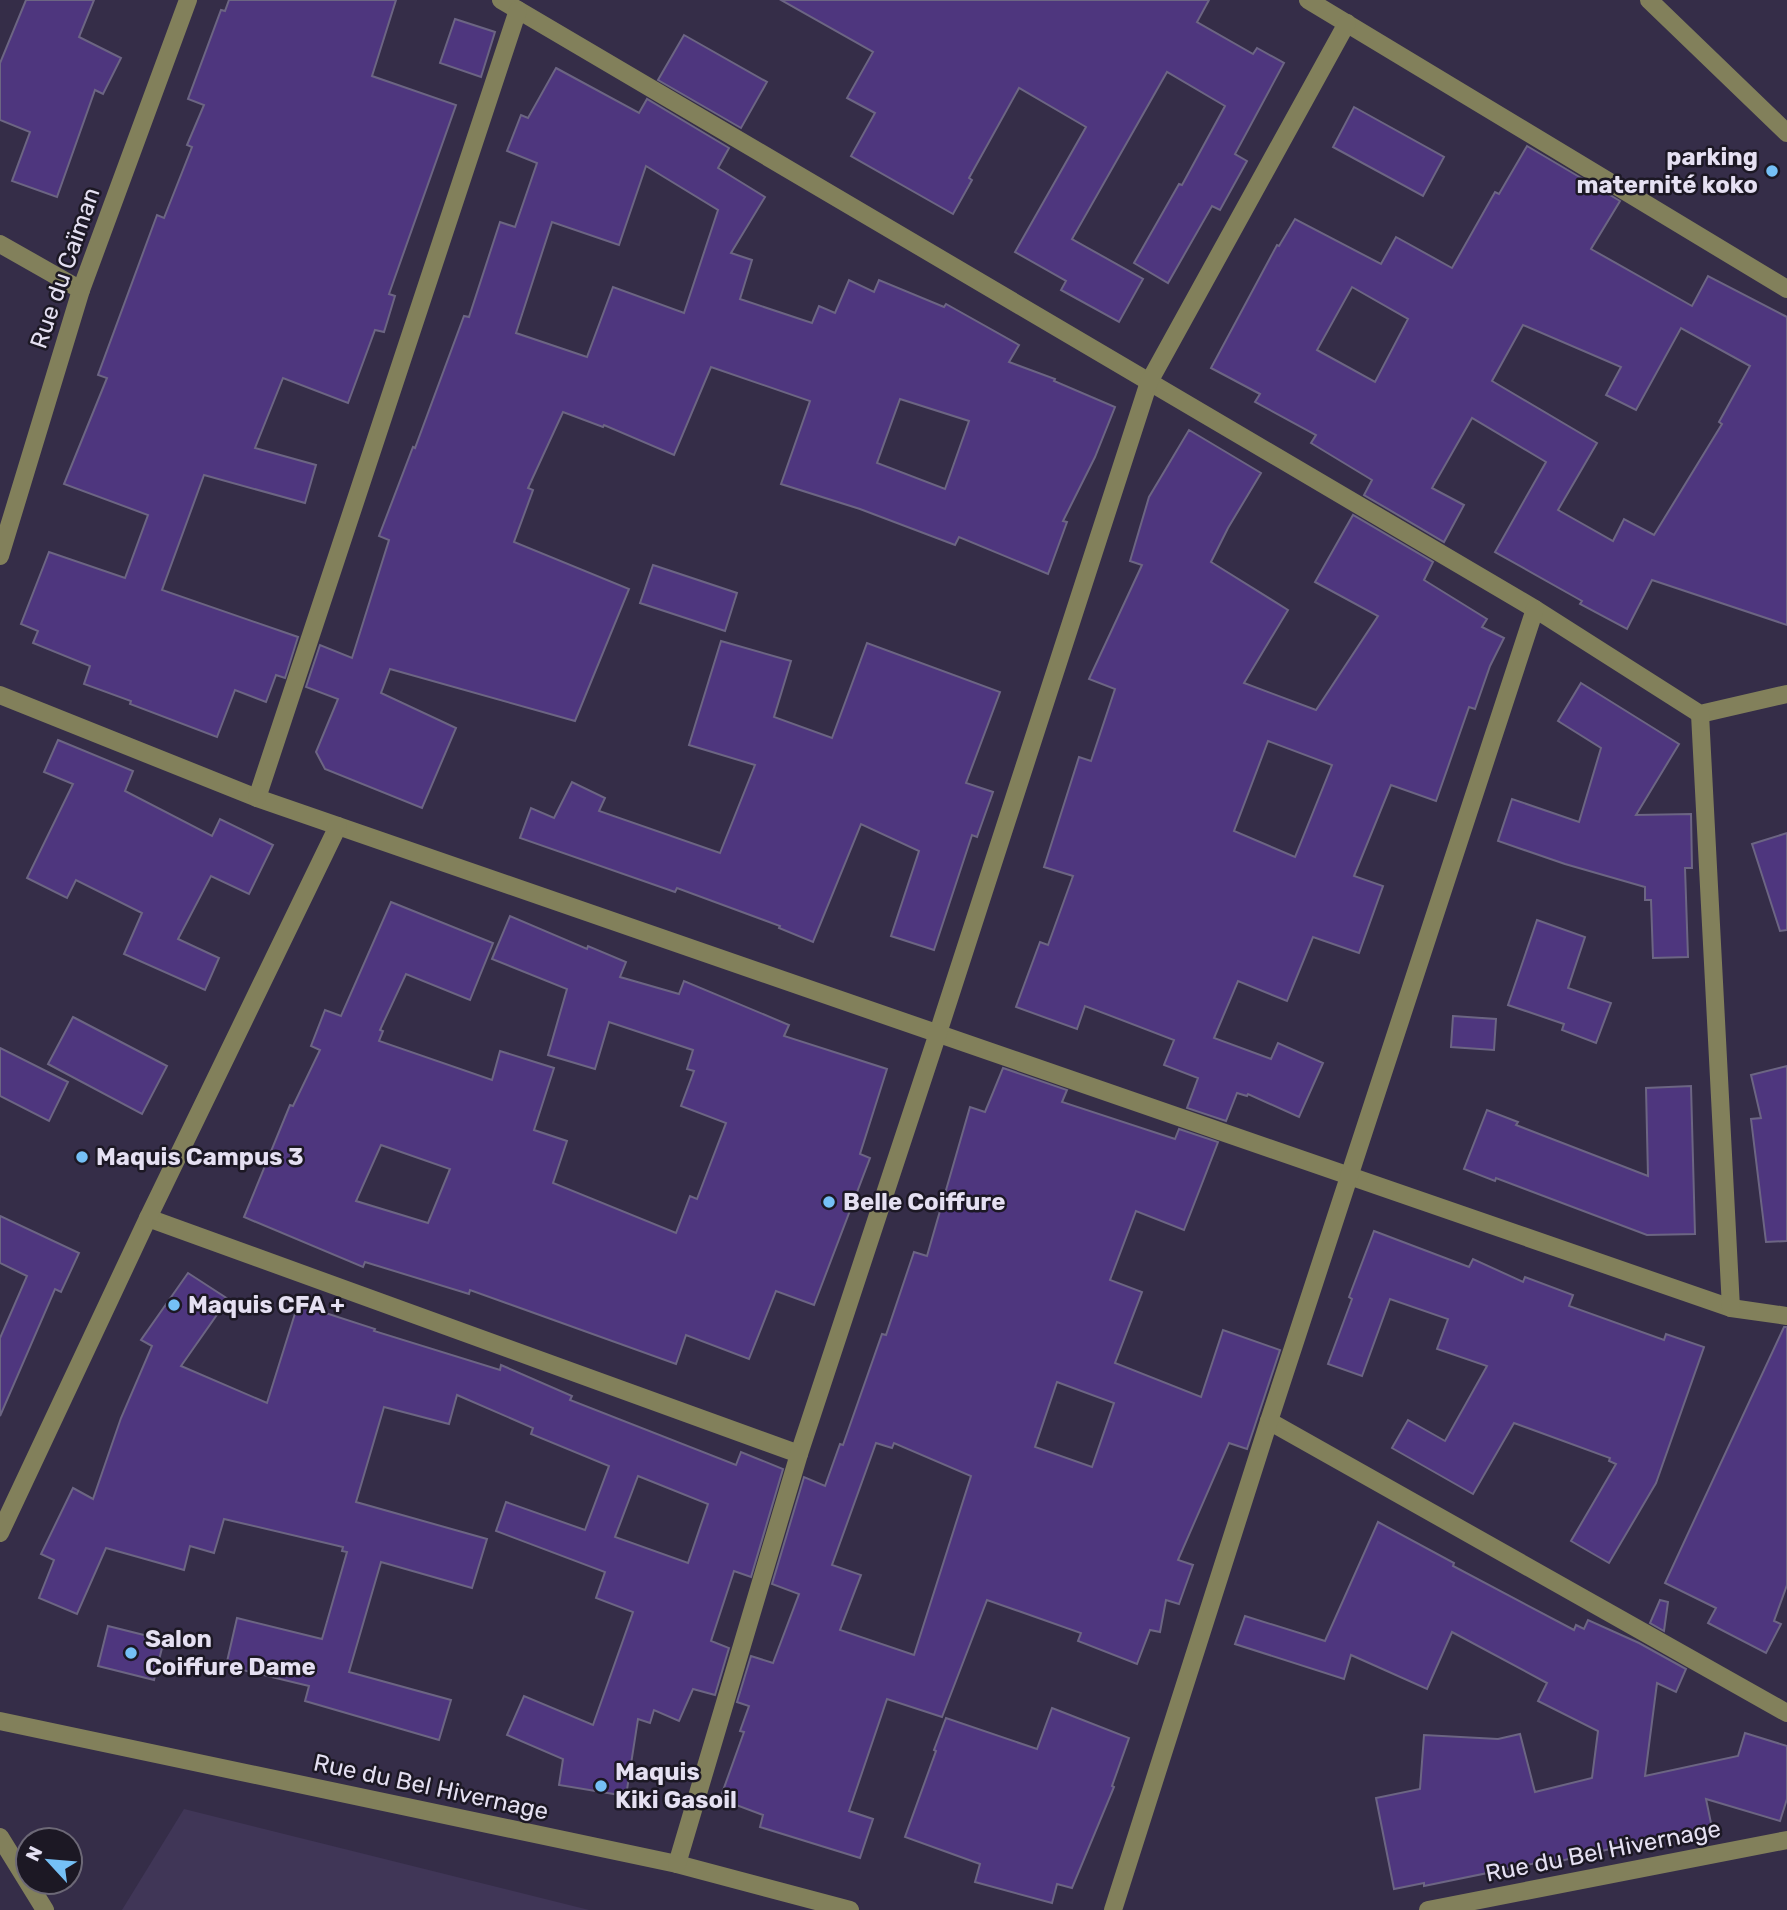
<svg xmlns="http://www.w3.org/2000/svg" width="1787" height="1910" font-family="Rubik,sans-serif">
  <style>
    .built { fill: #403657 }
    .building { fill: #4e367e; stroke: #6c6583; stroke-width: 2; fill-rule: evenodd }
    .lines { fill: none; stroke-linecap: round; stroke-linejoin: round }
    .minor { stroke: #82805b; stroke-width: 18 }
    .poi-dot { fill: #75c0f6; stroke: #1c1824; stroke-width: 2.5 }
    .labels { text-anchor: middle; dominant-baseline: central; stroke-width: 5; stroke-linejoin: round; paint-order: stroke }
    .poi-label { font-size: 24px; font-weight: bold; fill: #e5e0f2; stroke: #1c1824; text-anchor: start }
    .street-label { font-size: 24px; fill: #e5e0f2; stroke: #1c1824 }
  </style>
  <rect width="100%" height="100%" fill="#352d48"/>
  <!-- built -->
  <path class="built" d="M184,1809L589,1910H122Z"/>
  <!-- building -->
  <g class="building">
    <path d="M26,0H94L79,37L121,58L103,94L95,90L57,197L12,181L30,132L0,120V63Z"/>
    <path d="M229,0H396L372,76L456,105L389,294L395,296L384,332L375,330L348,403L283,378L255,448L316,465L305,503L204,475L162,590L298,637L285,678L276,675L266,702L235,690L217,737L130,704L131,701L84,684L90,666L33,643L38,631L21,624L49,552L125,578L148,515L64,484L107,378L98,375L157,215L164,218L192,147L187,145L204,105L188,99L221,10L225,11Z"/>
    <path d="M781,0H1209L1197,22L1253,54L1257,48L1284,63L1235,154L1247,161L1220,210L1212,206L1168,283L1134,263L1179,184L1182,185L1225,106L1167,72L1072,239L1143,279L1119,322L1061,290L1066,281L1015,252L1086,127L1019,88L969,178L972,180L953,214L851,156L875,113L847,98L873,52Z"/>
    <path d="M455,19L495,32L481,77L440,63Z"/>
    <path d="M684,35L767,82L741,128L658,80Z"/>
    <path d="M556,68L639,113L647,99L729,148L718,168L765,197L731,253L752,260L740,299L812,323L819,306L835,313L849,280L874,292L879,280L944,307L946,304L1019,345L1009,362L1055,379L1054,381L1115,407L1095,457L1063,521L1067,522L1048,574L959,537L955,545L860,509L781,484L810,401L711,367L674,455L604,425L603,427L563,412L528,488L533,490L514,542L629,589L575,721L390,669L381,693L456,728L422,808L325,769L316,752L338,699L306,687L320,645L352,658L389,540L379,536L413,447L415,448L464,316L469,317L500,222L515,227L537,163L507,151L521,115L528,118ZM646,166L718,210L684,313L613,287L587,357L516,333L552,222L619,245ZM900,399L969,421L945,489L877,463Z"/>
    <path d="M1354,107L1444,157L1423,196L1333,147Z"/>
    <path d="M1527,146L1620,201L1591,249L1692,306L1708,276L1787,317V625L1652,580L1627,629L1580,604L1582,601L1495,552L1546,462L1472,418L1432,488L1464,505L1444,542L1364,495L1372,480L1311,443L1316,435L1255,402L1260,394L1211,368L1277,245L1279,246L1295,219L1381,264L1396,237L1452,268L1495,192L1499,194ZM1352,287L1408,319L1375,382L1317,350ZM1523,325L1621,367L1606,395L1636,410L1681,328L1750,366L1719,422L1722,424L1654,535L1624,519L1613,541L1558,510L1597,443L1492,381Z"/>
    <path d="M1189,430L1261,473L1228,528L1211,562L1288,610L1244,683L1316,710L1378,616L1315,582L1353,515L1433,562L1424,580L1487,619L1482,627L1504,638L1490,666L1475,709L1469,707L1436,801L1391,785L1354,876L1383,886L1359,953L1313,937L1287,1001L1238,981L1214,1038L1271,1059L1278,1043L1323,1063L1299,1117L1248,1094L1247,1096L1237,1093L1226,1121L1187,1108L1198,1078L1164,1065L1174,1040L1085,1006L1077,1029L1016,1007L1040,942L1048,945L1073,876L1044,867L1079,757L1091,761L1115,689L1089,679L1142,565L1130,561L1149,497ZM1268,741L1332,765L1295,857L1234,831Z"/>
    <path d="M653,565L737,593L725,631L640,603Z"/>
    <path d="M721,641L791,661L774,717L832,738L867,643L1000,692L966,783L993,792L977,837L972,835L934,950L891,936L919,851L861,824L813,942L779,928L780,926L677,888L675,892L520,838L531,808L554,818L572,782L605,798L599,811L720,853L755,765L689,745Z"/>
    <path d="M1581,683L1679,744L1636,815L1691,814L1692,868H1685L1688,957L1653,958L1651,900H1645V887L1565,864L1498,841L1512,799L1579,822L1601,748L1558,721Z"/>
    <path d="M58,740L133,771L125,791L212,836L220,819L273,845L249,894L211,876L178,939L219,958L205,990L124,954L142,913L76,880L67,898L27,878L73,784L44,772Z"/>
    <path d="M1787,833V930L1780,931L1752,844Z"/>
    <path d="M391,902L493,943L470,1000L406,974L380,1030L383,1031L379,1041L492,1080L500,1051L554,1068L534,1130L567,1141L553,1183L676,1233L690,1196L697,1199L726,1123L681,1106L694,1071L687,1069L693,1050L609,1022L595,1069L548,1055L567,989L492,959L510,916L587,949L588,946L626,962L620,977L679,994L684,981L789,1025L784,1036L887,1069L860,1154L870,1158L814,1305L776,1291L749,1359L686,1335L676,1364L470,1290L469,1294L365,1262L363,1267L244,1217L290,1105L293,1106L320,1050L311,1046L325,1010L341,1016ZM381,1145L450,1169L428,1223L356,1201Z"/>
    <path d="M1537,920L1585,937L1568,988L1611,1003L1596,1043L1562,1030L1564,1024L1508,1005Z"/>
    <path d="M1453,1016L1496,1019L1494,1050L1451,1047Z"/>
    <path d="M73,1017L167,1066L142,1114L48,1064Z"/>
    <path d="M0,1048L68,1082L49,1121L0,1096Z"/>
    <path d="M1787,1066V1241L1766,1242L1751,1119L1761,1118L1751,1075Z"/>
    <path d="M1003,1068L1067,1090L1062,1102L1175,1139L1179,1129L1218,1142L1184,1230L1136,1211L1110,1280L1142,1292L1115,1363L1201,1397L1223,1330L1280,1350L1247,1449L1229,1443L1178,1560L1193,1565L1179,1604L1166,1600L1160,1632L1150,1630L1137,1664L1078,1641L1081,1633L987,1600L942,1717L887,1699L849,1811L873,1819L860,1858L760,1827L763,1815L720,1799L744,1732L740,1731L749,1706L737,1702L751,1656L773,1663L799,1594L772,1584L804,1477L825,1486L840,1444L843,1445L882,1334L886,1335L914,1252L927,1256L970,1107L985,1112ZM1057,1382L1114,1403L1092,1467L1035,1447ZM876,1443L892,1448L894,1443L971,1476L914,1655L840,1630L861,1575L832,1565Z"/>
    <path d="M1691,1086L1695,1234L1647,1235L1496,1178L1495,1181L1464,1169L1487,1110L1518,1122L1516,1125L1648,1176L1646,1088Z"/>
    <path d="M0,1216L79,1253L61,1292L55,1289L0,1416V1338L27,1276L0,1263Z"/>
    <path d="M1374,1231L1469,1267L1473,1259L1523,1282L1525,1277L1573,1295L1569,1306L1664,1340L1666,1334L1704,1347L1656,1483L1609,1563L1571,1541L1616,1464L1609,1461L1610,1458L1514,1423L1473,1494L1392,1448L1408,1420L1445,1441L1487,1366L1437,1349L1448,1319L1390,1299L1362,1376L1328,1364L1352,1299L1349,1297Z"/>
    <path d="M188,1273L228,1299L181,1366L267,1403L298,1304L375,1329L374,1331L500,1370L501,1365L572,1396L570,1400L736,1465L741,1452L783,1469L751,1577L734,1571L711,1641L729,1648L715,1695L693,1689L679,1721L654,1710L650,1723L638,1719L626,1796L559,1785L563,1759L507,1735L524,1696L593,1725L633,1612L596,1598L605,1572L496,1531L506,1502L585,1530L609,1466L531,1434L533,1428L457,1395L449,1424L384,1407L356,1502L487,1539L472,1588L381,1562L349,1672L451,1700L439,1740L305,1701L309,1686L226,1666L237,1618L322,1639L347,1552L342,1551L343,1547L224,1519L214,1553L190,1546L184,1570L106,1548L77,1614L39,1598L54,1560L41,1554L73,1488L93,1499L121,1418L152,1346L141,1340ZM638,1476L708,1504L688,1563L615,1537Z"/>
    <path d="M1784,1327H1787V1585L1774,1621L1781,1624L1766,1653L1708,1623L1716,1608L1665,1583Z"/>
    <path d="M1378,1522L1454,1563L1453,1566L1574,1630L1576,1625L1584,1629L1588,1620L1639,1643L1686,1669L1676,1692L1657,1683L1645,1776L1738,1756L1745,1733L1787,1746V1799L1780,1821L1706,1799L1712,1828L1643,1841L1552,1863L1551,1860L1424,1886V1883L1394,1889L1376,1798L1420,1789L1424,1735L1498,1739L1520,1734L1535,1792L1592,1778L1598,1731L1538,1701L1547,1683L1452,1632L1427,1689L1351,1655L1344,1679L1235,1644L1245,1616L1325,1641Z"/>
    <path d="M1660,1600L1668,1602L1664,1631L1650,1623Z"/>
    <path d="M108,1626L164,1640L154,1680L98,1666Z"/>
    <path d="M1052,1708L1129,1738L1112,1786L1114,1787L1072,1888L1057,1884L1052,1903L975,1882L980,1864L905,1837L936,1751L934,1750L946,1718L1037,1749Z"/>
  </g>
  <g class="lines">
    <!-- minor -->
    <g class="minor">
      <path d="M501,0L1535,609L1700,714L1787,694"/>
      <path d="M1308,0L1787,289"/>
      <path d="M1649,0L1787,133"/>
      <path d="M0,244L81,290"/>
      <path d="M0,556L81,290L188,0"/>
      <path d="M0,695L257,798L1731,1308L1787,1316"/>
      <path d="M1700,714L1731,1308"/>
      <path d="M257,798L518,10"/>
      <path d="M148,1218L799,1454"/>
      <path d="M1269,1421L1787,1713"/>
      <path d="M0,1533L148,1218L338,826"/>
      <path d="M0,1721L677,1864L850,1910"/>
      <path d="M0,1837L45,1910"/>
      <path d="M677,1864L799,1454L938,1033L1149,382L1347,23"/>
      <path d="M1113,1910L1269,1421L1535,609"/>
      <path d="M1428,1910L1787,1840"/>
    </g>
  </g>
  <!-- markers -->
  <g class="poi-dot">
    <circle cx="1772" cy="171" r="7"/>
    <circle cx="82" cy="1157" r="7"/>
    <circle cx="829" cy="1202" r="7"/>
    <circle cx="174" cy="1305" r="7"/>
    <circle cx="131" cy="1653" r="7"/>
    <circle cx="601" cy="1786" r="7"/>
  </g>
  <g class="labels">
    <!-- poi labels -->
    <g class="poi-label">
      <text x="1758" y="157" text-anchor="end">parking<tspan x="1758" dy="28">maternité koko</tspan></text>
      <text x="96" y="1157">Maquis Campus 3</text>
      <text x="843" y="1202">Belle Coiffure</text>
      <text x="188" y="1305">Maquis CFA +</text>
      <text x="145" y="1639">Salon<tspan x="145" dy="28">Coiffure Dame</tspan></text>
      <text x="615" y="1772">Maquis<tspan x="615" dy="28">Kiki Gasoil</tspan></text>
    </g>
    <!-- street labels -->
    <g class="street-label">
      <text transform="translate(65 268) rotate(-71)">Rue du Caïman</text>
      <text transform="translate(431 1787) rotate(12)">Rue du Bel Hivernage</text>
      <text transform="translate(1603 1851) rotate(-11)">Rue du Bel Hivernage</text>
    </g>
  </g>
  <!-- north arrow -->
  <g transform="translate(49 1861) rotate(296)"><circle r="33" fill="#1c1824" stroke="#6c6876" stroke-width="2"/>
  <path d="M0-5L12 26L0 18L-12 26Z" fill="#75c0f6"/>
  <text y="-10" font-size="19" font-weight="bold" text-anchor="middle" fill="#e5e0f2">N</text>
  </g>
</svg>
